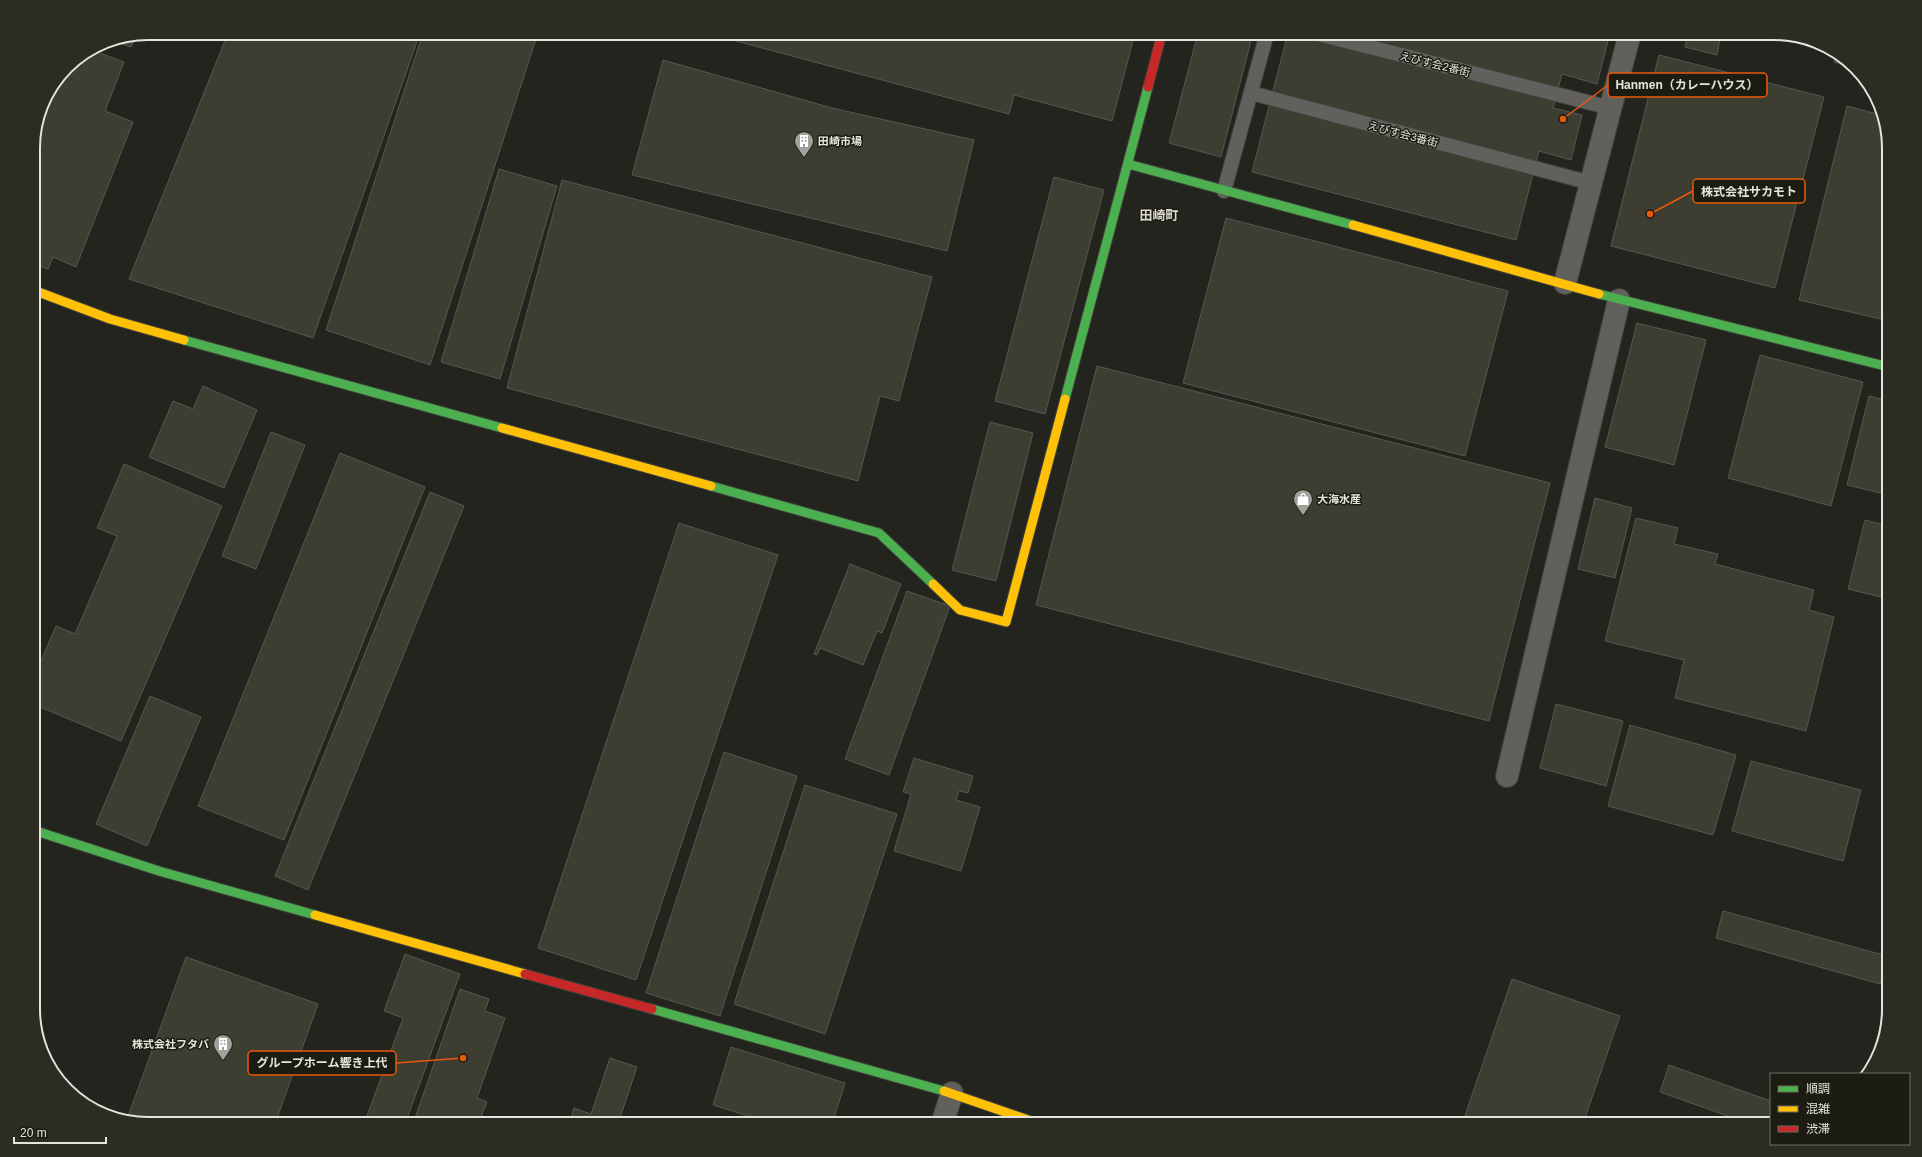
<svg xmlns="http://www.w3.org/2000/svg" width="1922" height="1157" font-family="Arial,'Noto Sans JP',sans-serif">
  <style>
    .building { fill: #3e3d31; stroke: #575752 }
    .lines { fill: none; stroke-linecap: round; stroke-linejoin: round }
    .lane-casing { stroke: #40403b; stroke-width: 16 }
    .street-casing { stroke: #40403b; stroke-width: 24 }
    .fast-casing { stroke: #40403b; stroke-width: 11 }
    .slow-casing { stroke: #40403b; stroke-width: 11 }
    .jam-casing { stroke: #40403b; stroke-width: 11 }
    .lane { stroke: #61605c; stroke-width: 14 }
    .street { stroke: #61605c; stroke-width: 22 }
    .fast { stroke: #4caf50; stroke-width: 9 }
    .slow { stroke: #ffc107; stroke-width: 9 }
    .jam { stroke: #c62828; stroke-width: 9 }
    .labels { text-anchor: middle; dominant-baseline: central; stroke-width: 3; stroke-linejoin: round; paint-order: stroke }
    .street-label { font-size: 11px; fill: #e4e3dd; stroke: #1d1c12 }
    .poi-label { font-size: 11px; font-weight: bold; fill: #e4e3dd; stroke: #1d1c12; text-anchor: start }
    .quarter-label { font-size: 13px; font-weight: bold; fill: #dbd9cd; stroke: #1d1c12 }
    .rim { fill: none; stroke: #e4e3dd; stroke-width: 2 }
    .leader { fill: none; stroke: #e8590c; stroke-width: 1.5 }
    .callout-dot { fill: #e8590c; stroke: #1d1c12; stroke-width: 1.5 }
    .callout { fill: #1d1c12; stroke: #e8590c; stroke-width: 1.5 }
    .callout-label { font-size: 12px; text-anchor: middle; font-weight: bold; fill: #e4e3dd }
  </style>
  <rect width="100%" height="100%" fill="#24241f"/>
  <!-- building -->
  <g class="building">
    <path d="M228,33H420L313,338L129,279Z"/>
    <path d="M423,33H538L430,365L326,330Z"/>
    <path d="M706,33H1135L1112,121L1014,95L1009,114Z"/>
    <path d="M1198,33H1253L1221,157L1169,143Z"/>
    <path d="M1288,33H1595L1609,37L1597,84L1562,74L1553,108L1582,115L1571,160L1539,151L1516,240L1252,172Z"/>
    <path d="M1688,33H1721L1717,55L1685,47Z"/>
    <path d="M1761,33H1774L1810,43L1809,46Z"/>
    <path d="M136,35L131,47L112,40Z"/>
    <path d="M92,50L124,62L105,111L133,122L76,267L53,257L48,269L33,264V140L42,104L67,66Z"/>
    <path d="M1836,53L1851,67L1834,62Z"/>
    <path d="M1659,55L1824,97L1775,288L1611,246Z"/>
    <path d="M663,60L832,108L974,140L947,251L632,175Z"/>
    <path d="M1847,106L1881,115L1889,140V321L1799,300Z"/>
    <path d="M499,169L557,186L500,379L441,362Z"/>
    <path d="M1054,177L1104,190L1045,414L995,401Z"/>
    <path d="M562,180L932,277L899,401L880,396L858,481L507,388Z"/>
    <path d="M1226,218L1508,291L1465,456L1183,383Z"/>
    <path d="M1637,323L1706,340L1674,465L1605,447Z"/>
    <path d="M1760,355L1863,382L1831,506L1728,478Z"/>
    <path d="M1097,366L1550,483L1489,721L1036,605Z"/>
    <path d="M203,386L257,410L224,488L149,457L173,401L193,409Z"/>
    <path d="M1869,396L1889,401V495L1847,485Z"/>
    <path d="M990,422L1033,433L996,581L952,570Z"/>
    <path d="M271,432L305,445L256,569L222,556Z"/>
    <path d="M340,453L425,487L284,840L198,806Z"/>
    <path d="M124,464L222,506L121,741L33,704V679L56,626L75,634L117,536L97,528Z"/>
    <path d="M430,492L464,506L308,890L275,876Z"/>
    <path d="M1595,498L1632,508L1615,578L1578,569Z"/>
    <path d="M1636,518L1678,528L1674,544L1718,554L1715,564L1814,590L1809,610L1834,617L1806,731L1675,698L1684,660L1605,641Z"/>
    <path d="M1865,520L1889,526V599L1848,589Z"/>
    <path d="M679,523L778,555L636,980L538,948Z"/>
    <path d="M850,564L901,584L882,633L877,631L863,665L820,648L817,655L814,654Z"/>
    <path d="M907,591L950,606L889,775L845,759Z"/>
    <path d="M150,696L201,717L147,846L96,824Z"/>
    <path d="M1556,704L1623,721L1606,786L1540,768Z"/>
    <path d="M1630,725L1736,755L1713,835L1608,806Z"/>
    <path d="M724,752L797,776L720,1016L646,993Z"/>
    <path d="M914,758L973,776L968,793L959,791L956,800L980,807L961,871L894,851L911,794L903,792Z"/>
    <path d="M1751,761L1861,790L1843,861L1732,831Z"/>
    <path d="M805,785L897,814L825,1034L734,1004Z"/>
    <path d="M1889,854V876L1884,875Z"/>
    <path d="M1723,911L1887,956L1880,984L1716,938Z"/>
    <path d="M405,954L460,974L405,1124H364L403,1018L384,1011Z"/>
    <path d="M186,957L318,1004L275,1124H148L127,1119Z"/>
    <path d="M1512,979L1620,1016L1583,1124H1462Z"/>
    <path d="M460,989L489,999L485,1011L505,1018L477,1098L487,1102L478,1124H413Z"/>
    <path d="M731,1047L845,1083L832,1124H774L713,1105Z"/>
    <path d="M610,1058L637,1067L618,1124H569L574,1108L591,1114Z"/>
    <path d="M1669,1065L1771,1101V1124H1750L1660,1092Z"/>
    <path d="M701,1119L718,1124H699Z"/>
  </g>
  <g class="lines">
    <defs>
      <g id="lane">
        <path d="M1314,33L1611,108"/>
        <path d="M1251,93L1591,183"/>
        <path d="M1224,191L1267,33"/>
      </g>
      <g id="street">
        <path d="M1565,283L1630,33"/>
        <path d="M1507,776L1619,300"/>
        <path d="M942,1124L952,1093"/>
      </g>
      <g id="fast">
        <path d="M1128,164L1353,225"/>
        <path d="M1599,294L1889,367"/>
        <path d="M184,340L502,428"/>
        <path d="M1065,399L1148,87"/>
        <path d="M711,486L879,533L933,584"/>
        <path d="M33,830L159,871L315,915"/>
        <path d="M652,1009L944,1091"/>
      </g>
      <g id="slow">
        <path d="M1353,225L1599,294"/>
        <path d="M33,290L110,319L184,340"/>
        <path d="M502,428L711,486"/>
        <path d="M933,584L960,610L1006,622L1065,399"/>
        <path d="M315,915L525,974"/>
        <path d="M944,1091L1040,1124"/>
      </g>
      <g id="jam">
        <path d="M1148,87L1162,33"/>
        <path d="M525,974L652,1009"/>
      </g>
    </defs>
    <!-- lane casing -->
    <use href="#lane" class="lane-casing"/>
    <!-- street casing -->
    <use href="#street" class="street-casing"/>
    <!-- fast casing -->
    <use href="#fast" class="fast-casing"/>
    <!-- slow casing -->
    <use href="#slow" class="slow-casing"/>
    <!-- jam casing -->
    <use href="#jam" class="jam-casing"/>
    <!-- lane -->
    <use href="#lane" class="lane"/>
    <!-- street -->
    <use href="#street" class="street"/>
    <!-- fast -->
    <use href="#fast" class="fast"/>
    <!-- slow -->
    <use href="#slow" class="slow"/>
    <!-- jam -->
    <use href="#jam" class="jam"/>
  </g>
  <!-- icons -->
  <defs>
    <symbol id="building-pin" viewBox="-11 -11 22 30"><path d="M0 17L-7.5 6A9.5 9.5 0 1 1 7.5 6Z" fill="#a1a09a" stroke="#1d1c12"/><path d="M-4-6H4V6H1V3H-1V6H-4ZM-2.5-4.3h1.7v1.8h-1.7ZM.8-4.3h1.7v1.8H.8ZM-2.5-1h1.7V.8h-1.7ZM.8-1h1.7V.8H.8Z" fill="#fff"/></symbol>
    <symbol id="shop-pin" viewBox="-11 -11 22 30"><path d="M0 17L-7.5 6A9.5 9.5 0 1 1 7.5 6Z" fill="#a1a09a" stroke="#1d1c12"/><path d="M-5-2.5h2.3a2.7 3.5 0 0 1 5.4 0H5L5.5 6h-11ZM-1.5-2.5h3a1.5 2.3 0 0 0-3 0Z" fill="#fff"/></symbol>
  </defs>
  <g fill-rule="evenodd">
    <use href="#building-pin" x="793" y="130" width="22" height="30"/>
    <use href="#shop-pin" x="1292" y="488" width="22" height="30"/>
    <use href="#building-pin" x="212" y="1033" width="22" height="30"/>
  </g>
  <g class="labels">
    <!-- street labels -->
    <g class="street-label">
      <text transform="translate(1435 64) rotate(14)">えびす会2番街</text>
      <text transform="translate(1403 134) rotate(15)">えびす会3番街</text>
    </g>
    <!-- poi labels -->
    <g class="poi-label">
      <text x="818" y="141">田崎市場</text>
      <text x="1317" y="499">大海水産</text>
      <text x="209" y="1044" text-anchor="end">株式会社フタバ</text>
    </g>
    <!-- quarter labels -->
    <g class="quarter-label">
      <text x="1159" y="215">田崎町</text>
    </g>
  </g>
  <!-- crop -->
  <path d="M0 0H1922V1157H0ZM148 40H1774A108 108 0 0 1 1882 148V1009A108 108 0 0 1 1774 1117H148A108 108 0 0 1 40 1009V148A108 108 0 0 1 148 40Z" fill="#2d2c22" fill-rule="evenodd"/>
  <path class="rim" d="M148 40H1774A108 108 0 0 1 1882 148V1009A108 108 0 0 1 1774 1117H148A108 108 0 0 1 40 1009V148A108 108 0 0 1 148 40Z"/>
  <!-- callouts -->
  <path class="leader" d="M1563 119L1608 85M1650 214L1693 191M463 1058L396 1063"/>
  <g class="callout-dot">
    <circle cx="1563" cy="119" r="4"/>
    <circle cx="1650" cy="214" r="4"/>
    <circle cx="463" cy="1058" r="4"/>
  </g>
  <g class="callout">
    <rect x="1608" y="73" width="159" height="24" rx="4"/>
    <rect x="1693" y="179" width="112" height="24" rx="4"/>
    <rect x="248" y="1051" width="148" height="24" rx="4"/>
  </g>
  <g class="callout-label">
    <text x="1687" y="89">Hanmen（カレーハウス）</text>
    <text x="1749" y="196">株式会社サカモト</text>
    <text x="322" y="1067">グループホーム響き上代</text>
  </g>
  <!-- legend -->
  <rect x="1770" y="1073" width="140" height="72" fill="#1d1c12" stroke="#6d6c63"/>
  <rect x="1778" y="1086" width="20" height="6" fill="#4caf50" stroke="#6d6c63"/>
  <text x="1806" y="1093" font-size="12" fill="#e4e3dd">順調</text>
  <rect x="1778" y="1106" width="20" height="6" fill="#ffc107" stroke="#6d6c63"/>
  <text x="1806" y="1113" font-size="12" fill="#e4e3dd">混雑</text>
  <rect x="1778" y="1126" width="20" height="6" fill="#c62828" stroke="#6d6c63"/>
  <text x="1806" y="1133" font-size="12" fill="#e4e3dd">渋滞</text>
  <!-- scale -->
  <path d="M14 1137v6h92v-6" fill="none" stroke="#e4e3dd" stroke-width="2"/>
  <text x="20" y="1137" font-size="12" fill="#e4e3dd" stroke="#1d1c12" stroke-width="3" paint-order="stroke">20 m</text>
</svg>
